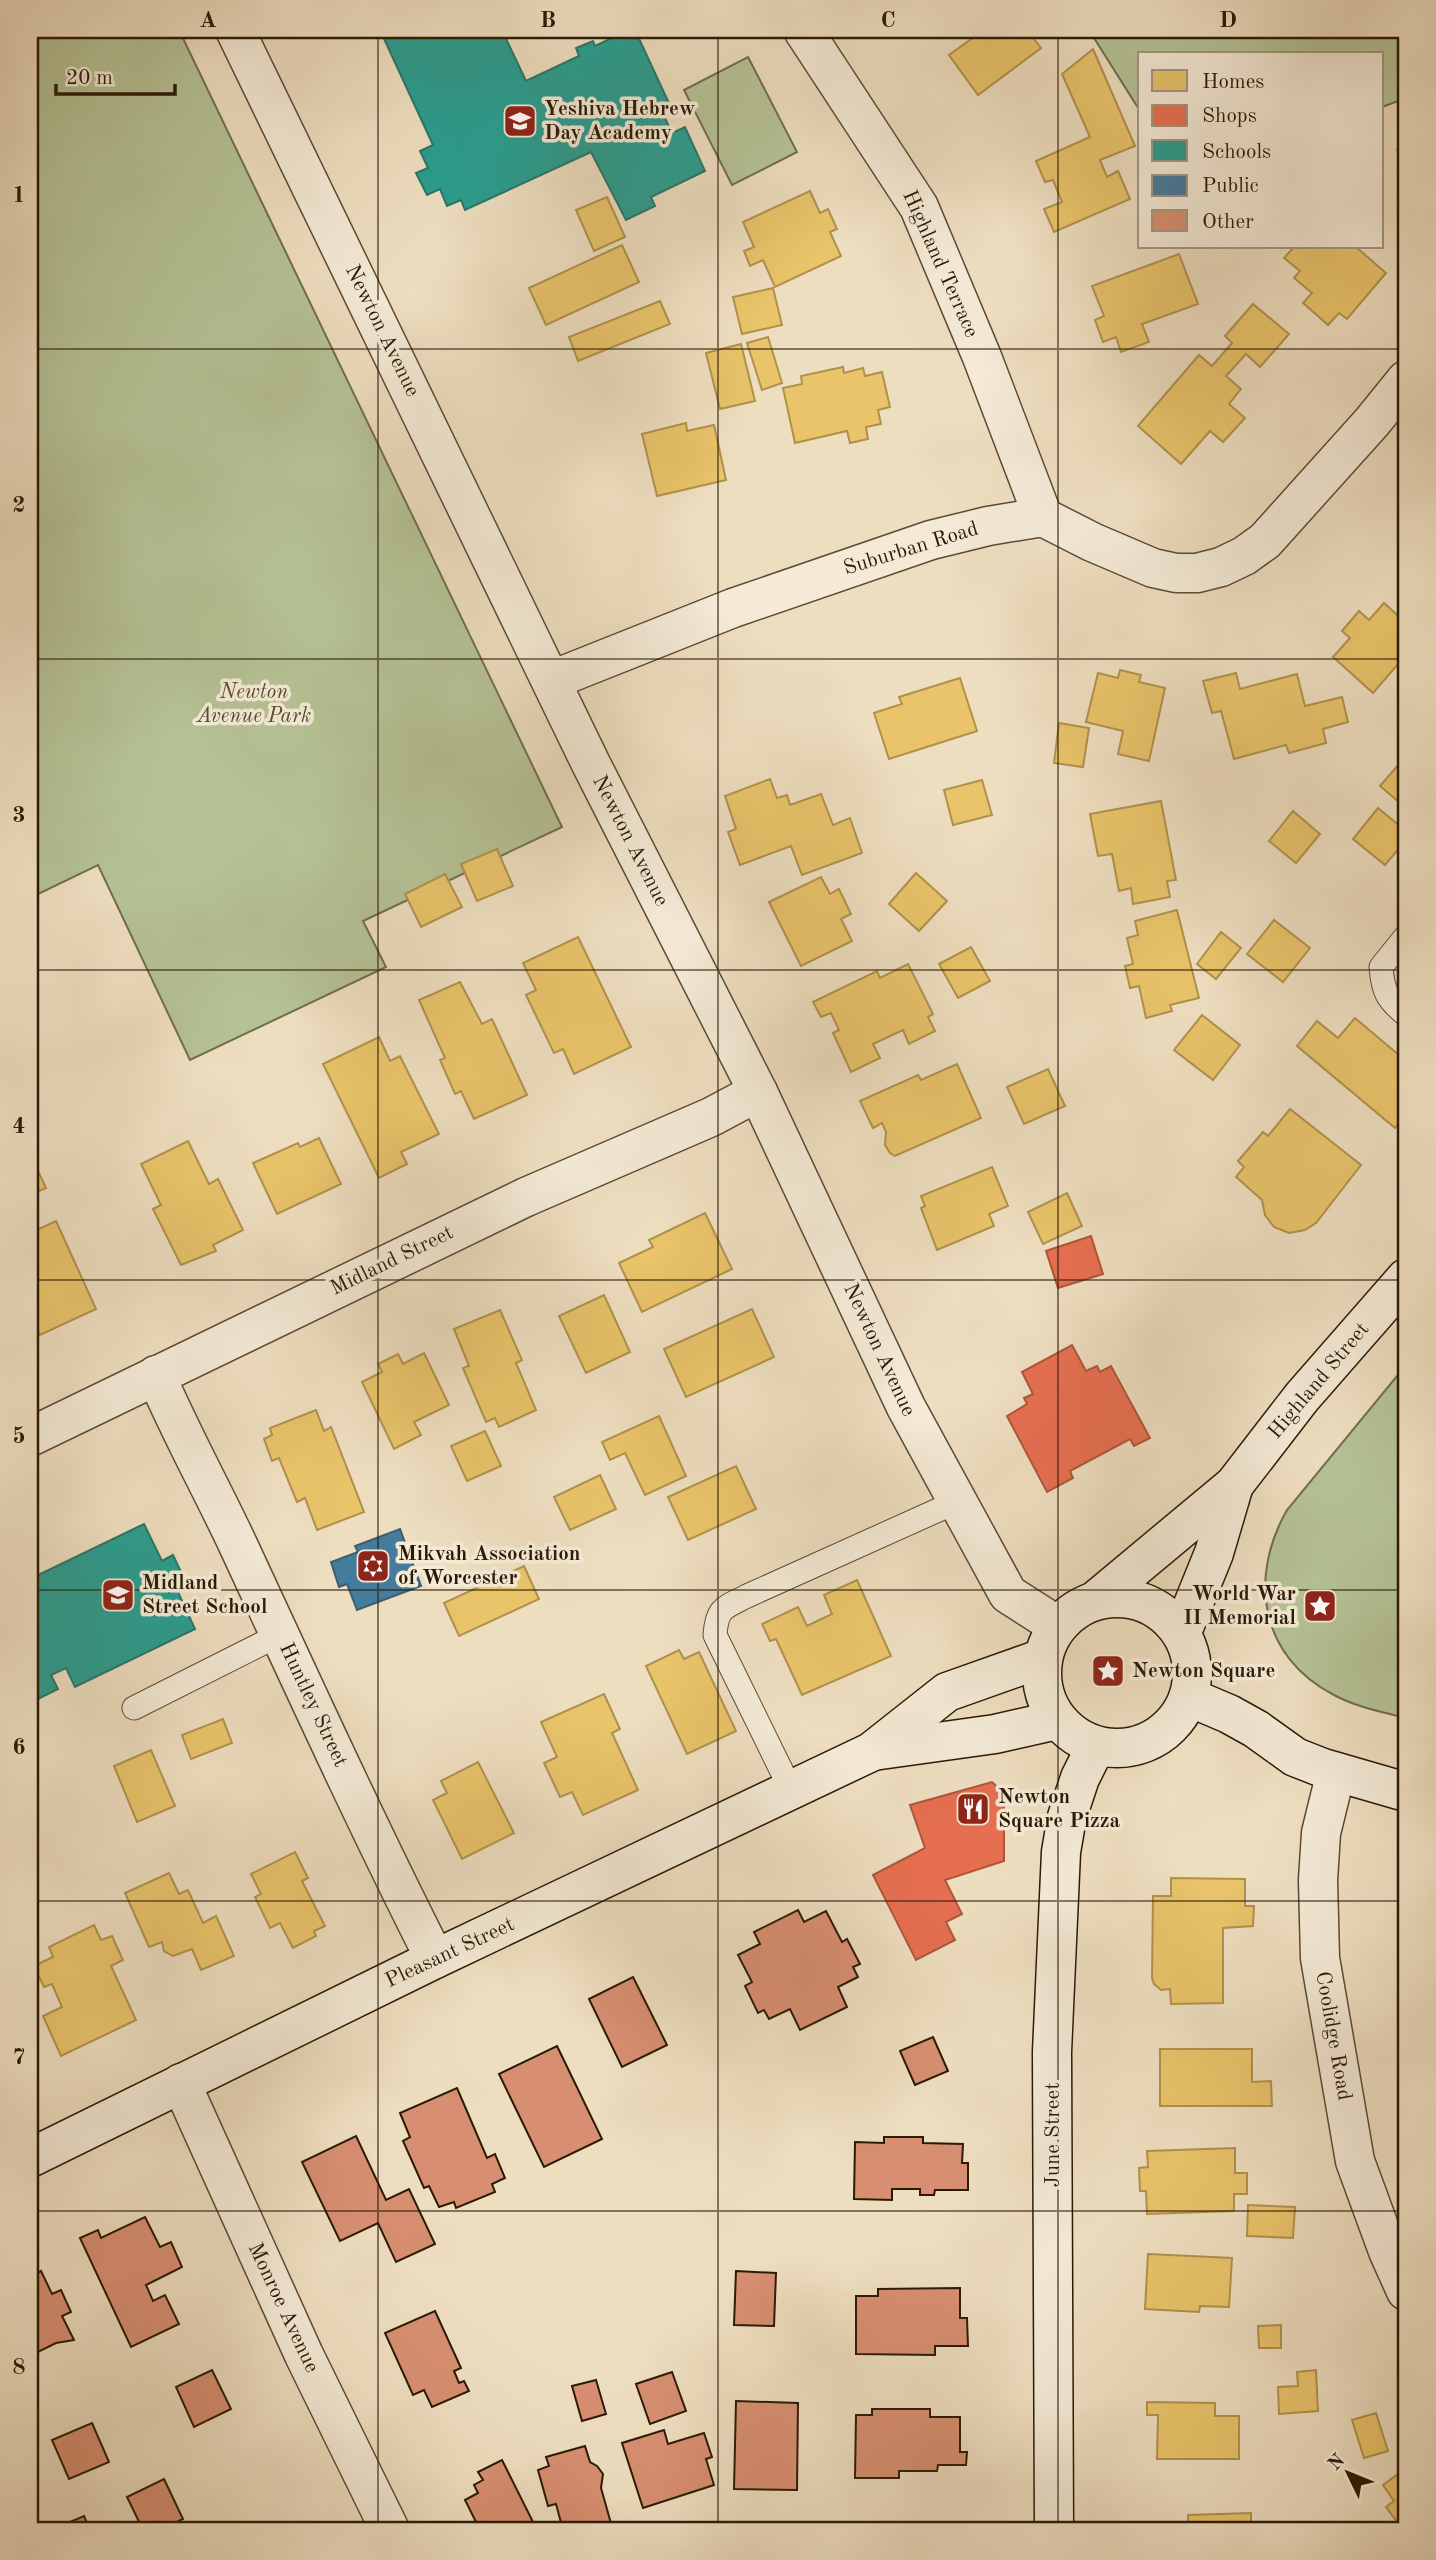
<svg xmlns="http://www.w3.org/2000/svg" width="1436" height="2560" font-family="'Old Standard TT',serif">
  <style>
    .green { fill: #b5c295; stroke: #706e4d; stroke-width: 2 }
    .homes { fill: #e9c46a; stroke: #b0914c; stroke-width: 2 }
    .shops { fill: #e76f51; stroke: #ae563a; stroke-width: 2 }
    .schools { fill: #2a9d8f; stroke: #2a7666; stroke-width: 2 }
    .public { fill: #457b9d; stroke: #3d5e6f; stroke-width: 2 }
    .building { fill: #d88f71; stroke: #2a1a05; stroke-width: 2 }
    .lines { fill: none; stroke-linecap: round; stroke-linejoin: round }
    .lane-casing { stroke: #5b4b34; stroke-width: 25 }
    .street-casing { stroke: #5b4b34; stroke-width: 41 }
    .secondary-casing { stroke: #2a1a05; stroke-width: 41 }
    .lane { stroke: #f4ead6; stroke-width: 23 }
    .street { stroke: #f4ead6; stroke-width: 38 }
    .secondary { stroke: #f4ead6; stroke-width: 38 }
    .grid { fill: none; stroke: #2a1a05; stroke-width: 2; stroke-opacity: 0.55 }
    .labels { text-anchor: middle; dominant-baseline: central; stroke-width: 7; stroke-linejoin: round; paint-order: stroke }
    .poi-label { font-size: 21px; font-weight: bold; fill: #2a1a05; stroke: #f4ead6; text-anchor: start }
    .street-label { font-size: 21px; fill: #2a1a05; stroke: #f4ead6 }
    .park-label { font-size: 21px; font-style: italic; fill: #544c30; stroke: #f4ead6 }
    .neatline { fill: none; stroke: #2a1a05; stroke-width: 2.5 }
    .grid-label { font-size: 23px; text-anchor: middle; font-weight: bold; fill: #2a1a05 }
  </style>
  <rect width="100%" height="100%" fill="#eedec0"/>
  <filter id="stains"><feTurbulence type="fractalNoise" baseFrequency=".00286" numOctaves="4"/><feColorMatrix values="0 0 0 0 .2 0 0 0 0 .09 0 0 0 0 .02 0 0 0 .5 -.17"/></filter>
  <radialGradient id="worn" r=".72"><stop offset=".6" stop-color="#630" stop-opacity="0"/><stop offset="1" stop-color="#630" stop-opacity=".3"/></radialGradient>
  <!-- green -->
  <g class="green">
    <path d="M30,30H179L562,827L363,921L386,967L190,1060L98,865L30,898Z"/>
    <path d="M1089,30H1406V98L1382,107V54H1140V111Z"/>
    <path d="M748,57L797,152L732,185L684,90Z"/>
    <path d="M1406,1365V1718C1382,1712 1356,1707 1334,1695C1260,1657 1248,1578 1287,1510Z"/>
  </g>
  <!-- homes -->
  <g class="homes">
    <path d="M984,30H1037L1040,34L1034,39L1041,48L978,95L949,55Z"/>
    <path d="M1093,49L1135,146L1100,160L1107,177L1118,171L1130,199L1054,232L1044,209L1062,202L1053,180L1045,182L1036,161L1090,137L1062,74Z"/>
    <path d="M1406,139V158L1397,150Z"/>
    <path d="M810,191L820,213L828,209L837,229L830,232L841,256L775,287L763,260L750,266L744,251L754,247L743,222Z"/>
    <path d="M607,197L625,237L594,251L576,210Z"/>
    <path d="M622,245L639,282L546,325L529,288Z"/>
    <path d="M1294,247H1356L1386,273L1347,319L1339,313L1328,325L1303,303L1312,293L1294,278L1300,271L1284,258Z"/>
    <path d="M1179,254L1198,304L1142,324L1149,342L1121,352L1116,337L1103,342L1095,320L1104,316L1092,286Z"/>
    <path d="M773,288L782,325L742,334L733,297Z"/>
    <path d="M660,301L670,324L578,361L569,337Z"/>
    <path d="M1253,304L1289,334L1260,367L1246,354L1226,376L1241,389L1229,404L1245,418L1223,442L1210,431L1181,464L1138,426L1199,355L1212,366L1232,343L1225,336Z"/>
    <path d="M768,337L782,383L762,390L747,343Z"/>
    <path d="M741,344L755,401L720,409L706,353Z"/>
    <path d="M843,367L844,373L863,368L865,376L882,372L890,407L878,410L881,424L866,427L868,439L850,443L847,431L795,443L783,388L802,384L801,376Z"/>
    <path d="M686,423L687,431L714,425L726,480L657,496L642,434Z"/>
    <path d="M1384,603L1403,620L1406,616V655L1373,693L1333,657L1350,638L1342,631L1359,611L1369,620Z"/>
    <path d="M1120,670L1141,675L1139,682L1165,688L1149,761L1118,754L1123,731L1086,722L1098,673L1118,678Z"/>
    <path d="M1236,673L1240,689L1297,674L1305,706L1342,697L1348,722L1323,729L1326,743L1289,753L1286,745L1234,759L1221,711L1212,713L1203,681Z"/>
    <path d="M960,678L977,731L889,759L874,713L902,704L899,697Z"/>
    <path d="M1059,723L1089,728L1083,767L1054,763Z"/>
    <path d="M1406,756V808L1380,786Z"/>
    <path d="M770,779L777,798L787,795L790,805L821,794L833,825L850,818L862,853L802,875L791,846L740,865L728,832L736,829L725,796Z"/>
    <path d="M982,780L992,815L953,825L944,790Z"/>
    <path d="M1161,801L1176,880L1167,881L1170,897L1133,904L1131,888L1119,891L1112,854L1098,856L1090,814Z"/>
    <path d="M1378,808L1406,831V840L1385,865L1353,839Z"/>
    <path d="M1293,811L1320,834L1296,863L1269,841Z"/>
    <path d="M497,849L513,886L477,901L461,864Z"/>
    <path d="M916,873L947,901L919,931L889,904Z"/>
    <path d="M445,874L462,907L421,927L405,894Z"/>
    <path d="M821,877L830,894L839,889L851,914L841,919L852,941L801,966L769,902Z"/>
    <path d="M1177,910L1199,998L1170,1005L1172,1011L1146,1018L1139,986L1130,988L1125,966L1133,964L1127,938L1138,935L1135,921Z"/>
    <path d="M1274,920L1310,948L1283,982L1247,954Z"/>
    <path d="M1221,932L1241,948L1216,979L1197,964Z"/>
    <path d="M578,937L631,1047L574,1074L563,1049L554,1053L526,995L536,990L523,963Z"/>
    <path d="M971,947L990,981L958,998L939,964Z"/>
    <path d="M908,964L933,1014L928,1017L935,1031L909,1044L903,1030L873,1044L880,1058L851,1072L833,1033L839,1030L831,1013L821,1017L813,1002L877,971L880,978Z"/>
    <path d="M1406,971V991L1397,983Z"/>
    <path d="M460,982L482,1024L492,1019L527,1095L474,1119L461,1091L455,1094L440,1060L445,1058L419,1000Z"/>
    <path d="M1202,1015L1240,1045L1213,1080L1174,1050Z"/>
    <path d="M1355,1018L1406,1061V1114L1395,1128L1297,1046L1317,1021L1338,1038Z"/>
    <path d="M379,1037L390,1061L400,1056L439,1134L401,1152L407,1164L379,1178L323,1064Z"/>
    <path d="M957,1064L981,1118L895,1156L890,1153L885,1145L886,1132L882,1123L873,1128L860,1101L918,1075L921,1080Z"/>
    <path d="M1048,1069L1065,1106L1024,1124L1007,1087Z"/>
    <path d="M1290,1109L1361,1165L1316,1223L1305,1230L1289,1233L1274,1227L1265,1215L1262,1200L1236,1177L1244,1167L1238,1161L1263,1132L1268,1136Z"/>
    <path d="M319,1138L341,1184L277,1214L253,1163L298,1143L300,1147Z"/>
    <path d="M188,1141L209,1184L218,1179L243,1230L213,1245L216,1251L181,1265L153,1209L161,1205L141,1164Z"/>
    <path d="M30,1154L46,1188L30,1195Z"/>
    <path d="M992,1167L1008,1206L989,1214L994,1226L937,1250L921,1208L925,1206L921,1196Z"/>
    <path d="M1067,1193L1082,1226L1043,1244L1028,1212Z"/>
    <path d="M705,1213L732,1269L642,1312L619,1263L653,1247L649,1240Z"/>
    <path d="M56,1221L96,1309L40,1335L30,1311V1233Z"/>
    <path d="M604,1295L630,1352L586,1373L559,1316Z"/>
    <path d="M752,1309L774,1357L686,1397L664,1349Z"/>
    <path d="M500,1310L522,1360L516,1363L536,1410L499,1427L495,1418L486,1422L463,1368L469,1366L454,1329Z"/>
    <path d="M424,1353L449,1405L414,1422L421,1435L394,1449L362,1382L382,1372L378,1364L398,1354L403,1364Z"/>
    <path d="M316,1410L324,1431L331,1427L364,1512L317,1530L305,1498L297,1502L279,1458L272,1461L264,1439L272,1435L270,1428Z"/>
    <path d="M659,1416L686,1476L645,1495L625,1453L610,1460L602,1442Z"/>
    <path d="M485,1431L501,1466L467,1481L451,1446Z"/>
    <path d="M736,1466L756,1509L688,1540L668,1497Z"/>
    <path d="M600,1475L616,1509L570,1530L554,1497Z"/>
    <path d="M524,1566L539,1599L459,1636L444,1603Z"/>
    <path d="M857,1580L891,1656L802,1695L776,1639L770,1641L762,1624L798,1607L807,1626L832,1614L824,1595Z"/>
    <path d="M679,1650L684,1659L699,1652L736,1731L687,1754L646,1666Z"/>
    <path d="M604,1694L620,1729L612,1733L638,1790L583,1815L572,1792L560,1797L544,1763L557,1757L541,1722Z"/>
    <path d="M223,1719L232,1743L191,1759L182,1735Z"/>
    <path d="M151,1750L175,1806L137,1822L114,1766Z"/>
    <path d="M478,1762L514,1833L462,1859L433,1800L447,1793L441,1781Z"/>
    <path d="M295,1852L308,1878L302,1881L325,1926L314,1931L316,1936L293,1948L280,1923L270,1928L255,1897L261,1894L251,1874Z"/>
    <path d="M169,1873L179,1894L188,1890L203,1923L216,1916L234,1956L201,1970L192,1949L173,1956L164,1951L162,1942L149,1947L125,1893Z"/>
    <path d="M1171,1878L1245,1879V1906H1254L1253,1926L1223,1928V2003L1171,2004L1170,1989L1161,1990L1154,1984L1152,1978L1153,1896H1171Z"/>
    <path d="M94,1925L101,1940L112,1936L123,1960L111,1966L136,2020L61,2056L43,2016L62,2007L52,1984L44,1987L34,1966L53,1957L49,1947Z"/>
    <path d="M1160,2049H1252V2082L1271,2081L1272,2106H1160Z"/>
    <path d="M1235,2148V2173H1247V2194H1234V2211L1147,2214L1146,2191H1140L1139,2168L1148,2167L1147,2151Z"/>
    <path d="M1248,2205L1295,2207L1293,2238L1247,2236Z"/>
    <path d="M1148,2254L1232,2258L1229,2307L1200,2306L1199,2312L1145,2309Z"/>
    <path d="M1281,2325V2348H1259L1258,2326Z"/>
    <path d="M1316,2370L1318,2411L1279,2414L1278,2387L1298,2386L1297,2372Z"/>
    <path d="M1147,2402L1215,2403V2416H1239V2459H1157L1158,2415H1147Z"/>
    <path d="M1376,2413L1388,2451L1364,2458L1352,2420Z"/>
    <path d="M1406,2468V2530H1403L1386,2507L1394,2501L1383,2485Z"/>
    <path d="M1251,2513V2530H1147L1146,2523L1188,2522V2515Z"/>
  </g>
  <!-- shops -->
  <g class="shops">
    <path d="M1091,1236L1103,1274L1058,1288L1046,1251Z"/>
    <path d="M1072,1345L1086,1371L1097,1366L1100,1372L1111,1366L1150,1438L1134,1446L1130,1439L1070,1471L1073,1478L1047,1492L1007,1416L1027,1404L1024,1398L1033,1394L1022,1372Z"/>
    <path d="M992,1782L1004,1793V1861L945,1880L962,1914L946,1922L955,1940L916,1960L873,1875L925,1848L910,1805Z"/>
  </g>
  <!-- schools -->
  <g class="schools">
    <path d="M380,30H502L526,81L579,56L576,48L593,41L595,46L629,30H635L668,101L659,105L672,133L685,127L705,171L651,197L655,206L626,220L591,152L465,210L461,200L447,206L440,189L427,195L416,173L428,168L420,151L433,145Z"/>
    <path d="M144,1524L162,1561L173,1555L188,1587L178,1592L195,1629L75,1687L66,1668L51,1675L58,1689L30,1703V1602L33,1601L30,1593V1579Z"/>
  </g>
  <!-- public -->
  <path class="public" d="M400,1529L421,1586L357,1610L347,1584L339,1587L331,1562L358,1552L355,1546Z"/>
  <!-- building -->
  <g class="building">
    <path d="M798,1910L804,1922L826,1911L842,1942L847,1939L860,1964L853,1967L858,1977L838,1987L847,2007L800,2030L790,2009L769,2019L764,2010L758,2013L745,1986L752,1982L738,1955L760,1944L754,1932Z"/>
    <path d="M633,1977L667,2045L622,2067L589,1999Z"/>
    <path d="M933,2037L948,2071L915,2085L900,2051Z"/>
    <path d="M557,2046L602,2139L544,2167L499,2074Z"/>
    <path d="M457,2088L487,2158L495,2154L505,2178L492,2184L495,2192L456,2208L454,2202L439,2207L429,2186L424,2188L403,2141L410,2137L400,2113Z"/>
    <path d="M356,2136L386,2200L409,2189L435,2244L396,2262L378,2223L340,2241L302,2162Z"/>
    <path d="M884,2137H923V2143L963,2144L962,2163H968V2190H935L934,2195H920V2189H892V2200L854,2199L855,2142L884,2143Z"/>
    <path d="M145,2217L160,2247L171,2242L182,2267L146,2285L153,2301L165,2295L179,2324L131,2347L80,2238L98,2230L101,2238Z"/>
    <path d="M41,2271L52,2294L61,2290L71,2312L62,2316L74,2340L56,2343L30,2356V2277Z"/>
    <path d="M736,2271L776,2273L774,2326L734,2325Z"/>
    <path d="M960,2288V2318H967L968,2346H935V2355L856,2354V2296H878V2289Z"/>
    <path d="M435,2311L461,2368L454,2371L459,2383L464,2381L469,2391L432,2407L424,2390L413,2395L385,2333Z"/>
    <path d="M212,2370L231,2409L194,2427L176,2387Z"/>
    <path d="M672,2372L686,2411L650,2424L636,2384Z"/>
    <path d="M596,2380L606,2414L582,2421L572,2386Z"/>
    <path d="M736,2401L798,2403L797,2490L734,2489Z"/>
    <path d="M872,2409H930V2417H960V2452H967L966,2465H938L937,2471H899V2478H855L856,2415H872Z"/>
    <path d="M92,2423L109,2462L69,2479L52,2440Z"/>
    <path d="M664,2430L668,2444L704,2433L712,2457L706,2459L714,2485L643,2508L622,2443Z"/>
    <path d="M585,2446L590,2462L597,2466L603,2474L601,2488L612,2527L602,2530H563L556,2504L548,2506L538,2470L549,2466L546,2457Z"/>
    <path d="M502,2460L537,2530H480L465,2500L478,2493L474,2485L483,2480L478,2472Z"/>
    <path d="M164,2479L183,2519L160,2530H143L127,2497Z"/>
    <path d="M84,2516L90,2530H51Z"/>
  </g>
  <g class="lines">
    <defs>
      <g id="lane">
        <path d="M1406,936L1381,967C1383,992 1387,999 1406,1015"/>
        <path d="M134,1708L279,1635"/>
        <path d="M791,1790L715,1635C717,1607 724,1608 747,1596L956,1502"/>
      </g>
      <g id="street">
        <path d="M235,30L591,764L758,1092L906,1407L1008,1594L1058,1626"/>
        <path d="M803,30L919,207L982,357L1043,517"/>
        <path d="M552,680L733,608L931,540L988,526L1043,517L1092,542L1153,568L1176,573H1197L1221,567L1244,556L1265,541L1372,422L1406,380"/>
        <path d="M156,1375C181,1434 212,1489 239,1547C303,1685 366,1823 435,1959"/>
        <path d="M30,1437L526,1197L711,1117L758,1092"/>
        <path d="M1336,1772L1321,1833L1318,1880L1320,1958L1355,2161L1388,2251L1406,2291"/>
        <path d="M181,2083L304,2355L390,2530"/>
      </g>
      <g id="secondary">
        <circle cx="1117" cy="1673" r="75"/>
        <path d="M1096,1600L1234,1485L1302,1397L1406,1278"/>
        <path d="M1182,1632L1214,1553L1234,1485"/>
        <path d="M1189,1697L1229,1714L1256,1729L1295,1757L1323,1768L1406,1792"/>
        <path d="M873,1751L995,1734L1057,1720"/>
        <path d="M30,2158L435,1959L871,1752L947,1692L1043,1658"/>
        <path d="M1054,2530L1052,2052L1061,1852L1067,1817L1080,1778L1096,1746"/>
      </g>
    </defs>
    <!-- lane casing -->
    <use href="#lane" class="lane-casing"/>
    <!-- street casing -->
    <use href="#street" class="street-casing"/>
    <!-- secondary casing -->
    <use href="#secondary" class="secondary-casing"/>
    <!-- lane -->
    <use href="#lane" class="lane"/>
    <!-- street -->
    <use href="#street" class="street"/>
    <!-- secondary -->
    <use href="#secondary" class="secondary"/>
  </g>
  <!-- grid -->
  <path class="grid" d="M378,30V2530M718,30V2530M1058,30V2530M30,349H1406M30,659H1406M30,970H1406M30,1280H1406M30,1590H1406M30,1901H1406M30,2211H1406"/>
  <!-- icons -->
  <defs>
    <symbol id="school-square" viewBox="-11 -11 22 22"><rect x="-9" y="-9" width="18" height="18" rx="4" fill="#8f2418" stroke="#f4ead6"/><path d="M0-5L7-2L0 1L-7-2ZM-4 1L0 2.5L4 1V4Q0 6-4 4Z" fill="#fff"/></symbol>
    <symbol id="synagogue-square" viewBox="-11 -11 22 22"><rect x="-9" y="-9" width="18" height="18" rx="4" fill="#8f2418" stroke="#f4ead6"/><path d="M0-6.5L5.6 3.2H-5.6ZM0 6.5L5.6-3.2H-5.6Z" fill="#fff"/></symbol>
    <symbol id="sight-square" viewBox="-11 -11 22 22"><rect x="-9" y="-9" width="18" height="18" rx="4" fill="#8f2418" stroke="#f4ead6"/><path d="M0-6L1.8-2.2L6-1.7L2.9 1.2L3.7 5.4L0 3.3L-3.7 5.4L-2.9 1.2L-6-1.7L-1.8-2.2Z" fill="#fff"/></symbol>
    <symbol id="restaurant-square" viewBox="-11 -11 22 22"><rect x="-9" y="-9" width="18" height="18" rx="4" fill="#8f2418" stroke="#f4ead6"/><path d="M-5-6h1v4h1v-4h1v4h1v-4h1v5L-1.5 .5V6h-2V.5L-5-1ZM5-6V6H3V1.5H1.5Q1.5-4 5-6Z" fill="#fff"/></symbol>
  </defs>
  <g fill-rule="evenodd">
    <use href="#school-square" x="501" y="102" width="38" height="38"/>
    <use href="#synagogue-square" x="354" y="1547" width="38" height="38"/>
    <use href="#school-square" x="99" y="1576" width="38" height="38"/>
    <use href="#sight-square" x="1301" y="1587" width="38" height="38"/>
    <use href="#sight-square" x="1089" y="1652" width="38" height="38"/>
    <use href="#restaurant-square" x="954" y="1790" width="38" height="38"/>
  </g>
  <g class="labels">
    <!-- poi labels -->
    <g class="poi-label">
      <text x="544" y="109">Yeshiva Hebrew<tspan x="544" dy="24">Day Academy</tspan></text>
      <text x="398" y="1554">Mikvah Association<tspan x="398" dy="24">of Worcester</tspan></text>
      <text x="142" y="1583">Midland<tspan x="142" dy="24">Street School</tspan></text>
      <text x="1296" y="1594" text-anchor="end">World War<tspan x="1296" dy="24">II Memorial</tspan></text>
      <text x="1132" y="1671">Newton Square</text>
      <text x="998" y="1797">Newton<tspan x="998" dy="24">Square Pizza</tspan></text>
    </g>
    <!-- street labels -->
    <g class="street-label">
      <text transform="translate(940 264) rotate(66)">Highland Terrace</text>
      <text transform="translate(382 331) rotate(64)">Newton Avenue</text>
      <text transform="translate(911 549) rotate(-17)">Suburban Road</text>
      <text transform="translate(630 841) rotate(63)">Newton Avenue</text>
      <text transform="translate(392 1261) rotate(-26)">Midland Street</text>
      <text transform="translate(879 1350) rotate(65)">Newton Avenue</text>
      <text transform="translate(1319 1381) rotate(-50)">Highland Street</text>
      <text transform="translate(313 1705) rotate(65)">Huntley Street</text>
      <text transform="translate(450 1953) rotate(-25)">Pleasant Street</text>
      <text transform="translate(1333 2036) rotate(80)">Coolidge Road</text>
      <text transform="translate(1053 2135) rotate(-90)">June Street</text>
      <text transform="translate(283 2308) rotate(65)">Monroe Avenue</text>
    </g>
    <!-- park labels -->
    <g class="park-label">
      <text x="254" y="692">Newton<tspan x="254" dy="24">Avenue Park</tspan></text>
    </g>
  </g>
  <!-- margin -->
  <rect width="1436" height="2560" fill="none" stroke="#eedec0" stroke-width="77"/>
  <!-- legend -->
  <rect x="1138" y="52" width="245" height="196" fill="#f4ead6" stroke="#a39782" stroke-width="2"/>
  <rect x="1152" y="70" width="35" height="21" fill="#e9c46a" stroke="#a39782" stroke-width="2"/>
  <text x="1202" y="88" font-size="21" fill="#2a1a05">Homes</text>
  <rect x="1152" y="105" width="35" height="21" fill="#e76f51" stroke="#a39782" stroke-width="2"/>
  <text x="1202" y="122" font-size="21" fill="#2a1a05">Shops</text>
  <rect x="1152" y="140" width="35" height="21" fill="#2a9d8f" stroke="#a39782" stroke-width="2"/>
  <text x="1202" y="158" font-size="21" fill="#2a1a05">Schools</text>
  <rect x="1152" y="175" width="35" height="21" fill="#457b9d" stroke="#a39782" stroke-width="2"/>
  <text x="1202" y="192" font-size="21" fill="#2a1a05">Public</text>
  <rect x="1152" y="210" width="35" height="21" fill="#d88f71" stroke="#a39782" stroke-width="2"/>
  <text x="1202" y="228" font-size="21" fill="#2a1a05">Other</text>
  <!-- north arrow -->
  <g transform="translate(1348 2473) rotate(313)" stroke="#f4ead6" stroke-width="5" paint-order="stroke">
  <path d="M0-5L12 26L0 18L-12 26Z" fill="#2a1a05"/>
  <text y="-10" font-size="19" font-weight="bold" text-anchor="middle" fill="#2a1a05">N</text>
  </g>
  <!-- scale -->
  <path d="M56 84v10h119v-10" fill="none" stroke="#2a1a05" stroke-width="3.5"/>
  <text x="66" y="84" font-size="21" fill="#2a1a05" stroke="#f4ead6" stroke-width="5" paint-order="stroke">20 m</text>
  <rect x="38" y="38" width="1360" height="2484" class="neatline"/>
  <g class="grid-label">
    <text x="208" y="27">A</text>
    <text x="548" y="27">B</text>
    <text x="888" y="27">C</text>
    <text x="1228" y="27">D</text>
    <text x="19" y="202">1</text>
    <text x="19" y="512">2</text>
    <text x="19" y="822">3</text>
    <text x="19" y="1133">4</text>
    <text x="19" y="1443">5</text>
    <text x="19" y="1754">6</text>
    <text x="19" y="2064">7</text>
    <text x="19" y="2374">8</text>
  </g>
  <rect width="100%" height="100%" filter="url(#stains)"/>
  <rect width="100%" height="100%" fill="url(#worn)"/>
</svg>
